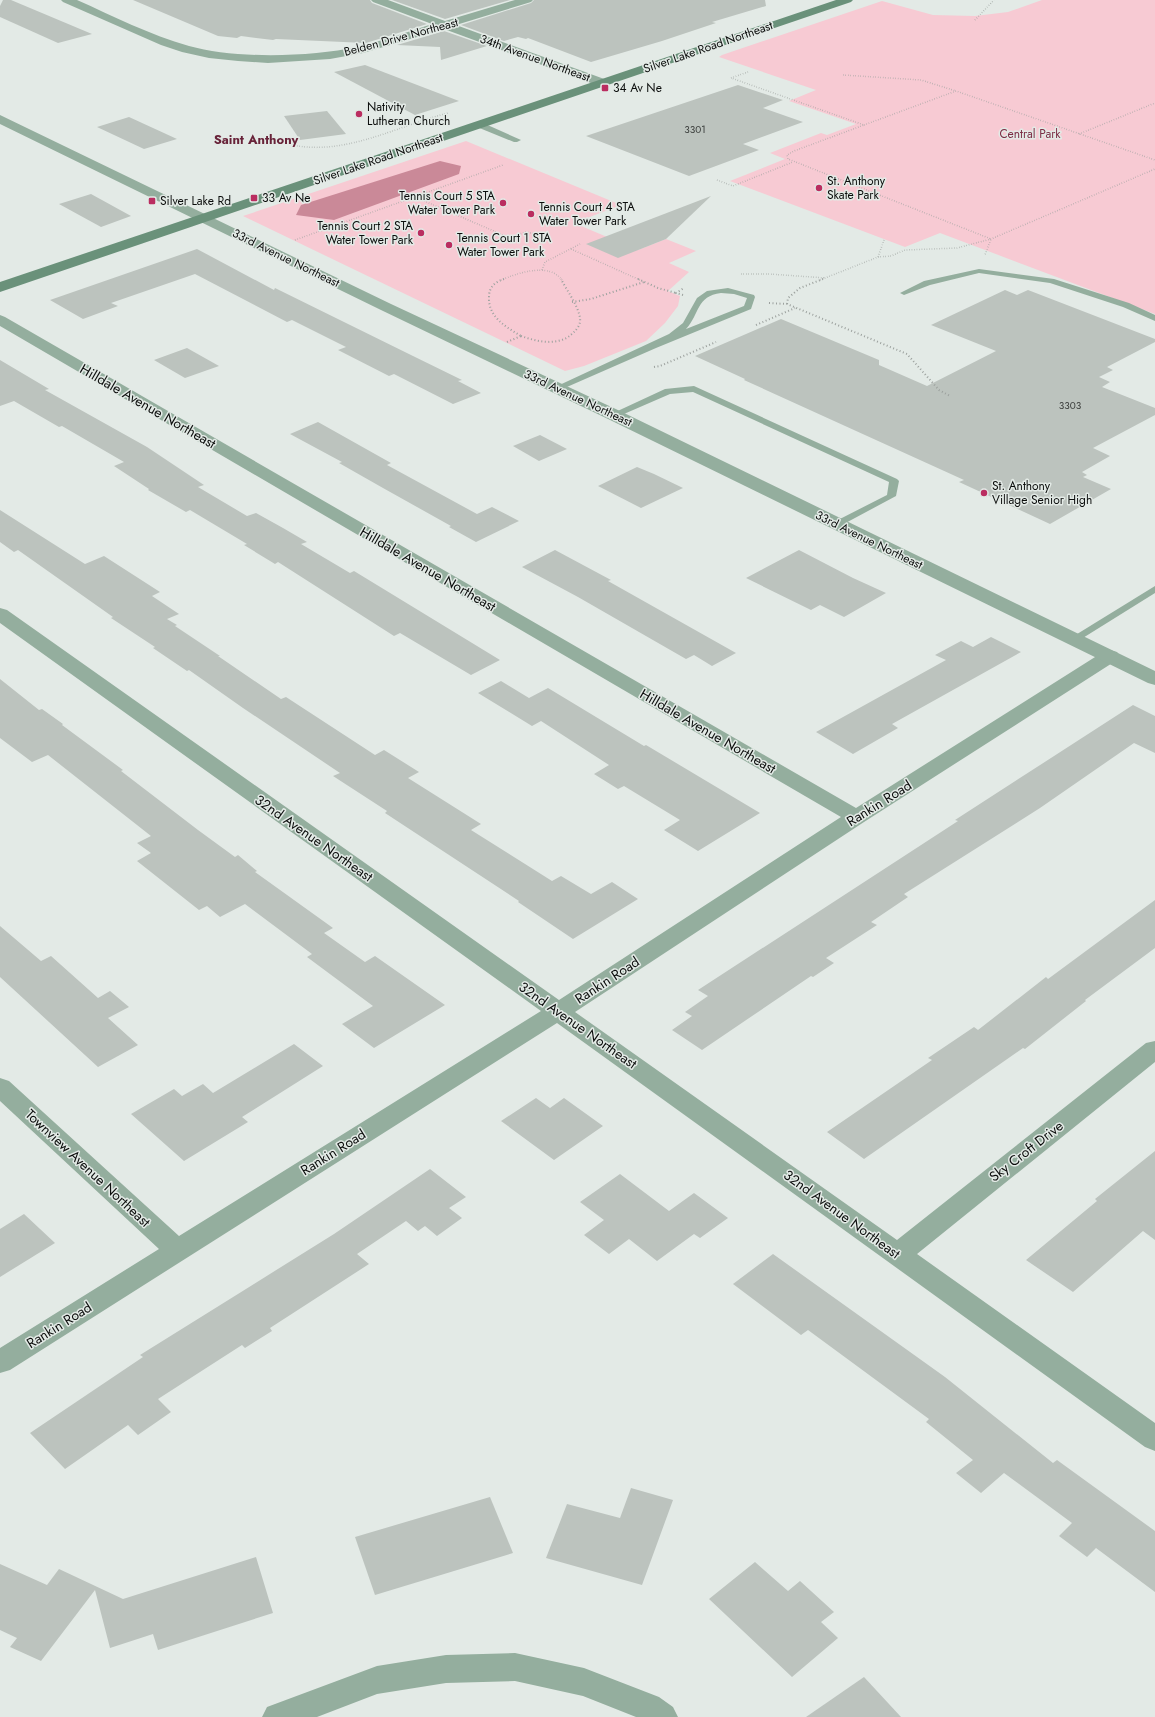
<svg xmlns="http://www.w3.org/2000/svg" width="1155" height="1717" font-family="Jost,sans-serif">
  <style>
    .green { fill: #f7cad3 }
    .water { fill: #ca8998 }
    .building { fill: #bcc3be }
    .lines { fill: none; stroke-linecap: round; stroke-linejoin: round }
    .path-far1 { stroke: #9ca19e; stroke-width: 1.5; stroke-dasharray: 0.5 2; stroke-linecap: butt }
    .path { stroke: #9ca19e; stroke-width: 2; stroke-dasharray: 1 2.5; stroke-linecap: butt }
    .service { fill: #94ae9e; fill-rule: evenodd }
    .minor { fill: #94ae9e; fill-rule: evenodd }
    .tertiary { fill: #94ae9e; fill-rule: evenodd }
    .secondary { fill: #6a917a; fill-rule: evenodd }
    .poi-dot { fill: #ba2d60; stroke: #e3eae6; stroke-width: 1.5 }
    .labels { text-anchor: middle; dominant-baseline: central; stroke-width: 3; stroke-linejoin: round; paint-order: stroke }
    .far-number-label { font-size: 10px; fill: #373a38 }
    .far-street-label { font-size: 12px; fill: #0b0d0c; stroke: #e3eae6 }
    .far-poi-label { font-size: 12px; fill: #0b0d0c; stroke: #e3eae6; text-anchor: start }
    .far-park-label { font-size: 12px; fill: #7c2d45; stroke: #e3eae6 }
    .far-quarter-label { font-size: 13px; font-weight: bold; fill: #682339; stroke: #e3eae6 }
    .street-label { font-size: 14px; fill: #0b0d0c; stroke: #e3eae6 }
  </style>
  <rect width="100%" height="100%" fill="#e3eae6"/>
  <!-- green -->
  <g class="green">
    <path d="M1042,0H1155V314L940,233L905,247L730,181L785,159L770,153L821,133L827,135L856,124L789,101L816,90L719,57L722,55L882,1L933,15L975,16L1008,12Z"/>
    <path d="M466,141L621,205L574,223L638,250L666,239L696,251L669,263L689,272L668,291L680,296L678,306L665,323L646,341L584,366L565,371L243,216Z"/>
  </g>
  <!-- water -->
  <path class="water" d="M440,161L461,166L459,174L334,220L296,215L301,205Z"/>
  <!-- building -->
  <g class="building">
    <path d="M3,0H11L92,34L58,43L0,17V6Z"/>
    <path d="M133,0H370L372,3L427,24L366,43L276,39L273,40L241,36L237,38L218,36Z"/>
    <path d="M392,0H510L445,19Z"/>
    <path d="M534,0H765L766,6L712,22L716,23L662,41L591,62L528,38L526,39L518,37L504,41L461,25L531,3Z"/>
    <path d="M444,31L487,46L441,60L440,47L397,45Z"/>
    <path d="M365,65L459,101L415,115L334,72Z"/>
    <path d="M738,85L783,100L763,108L803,122L743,144L759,150L689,176L586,136Z"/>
    <path d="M327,111L346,134L300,140L284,116Z"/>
    <path d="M129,117L177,139L144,149L97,127Z"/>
    <path d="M91,194L131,216L101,227L59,204Z"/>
    <path d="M711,196L666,239L618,258L586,244Z"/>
    <path d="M197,249L274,290L275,288L413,356L462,380L458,381L481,393L453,404L394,374L389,376L338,350L346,347L292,320L287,322L195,274L111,303L118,306L83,319L50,300Z"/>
    <path d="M1005,290L1017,295L1028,290L1155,339V342L1107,367L1113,370L1099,377L1110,382L1102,387L1155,408V415L1093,448L1110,456L1082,472L1087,475L1083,477L1111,489L1050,524L959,482L964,480L744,380L745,379L695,356L781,319L879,360V365L927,386L996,351L931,325Z"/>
    <path d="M187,348L219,366L185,378L154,360Z"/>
    <path d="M0,360L49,389L45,390L147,447L204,485L198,487L247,516L256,513L283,528L307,542L301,544L350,573L354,571L500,660L471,675L400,633L394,636L278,562L275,564L244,545L247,544L190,510L186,512L148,490L149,489L114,466L124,462L62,426L59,427L14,401L0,406Z"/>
    <path d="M318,422L391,463L387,465L477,514L492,507L519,521L476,542L449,527L451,526L383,488L339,463L342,462L290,434Z"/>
    <path d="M540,435L567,449L539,461L513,446Z"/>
    <path d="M637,467L654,474L683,488L641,508L598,486Z"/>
    <path d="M0,510L85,564L104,556L160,592L152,596L179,614L167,619L177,625L175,626L220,656H218L281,699L286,697L375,755L384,750L419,772L408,778L481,824L471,830L552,881L561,876L591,894L612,882L638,899L573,939L518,902L519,901L385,813L387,811L333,776L340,773L243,708L189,670L187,671L153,648L155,647L111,618L113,617L18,550L14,552L0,542Z"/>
    <path d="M555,550L611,580L608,581L736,653L712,666L694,655L686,659L578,597L522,567Z"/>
    <path d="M799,550L853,578L886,593L844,617L820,605L811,610L746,578Z"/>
    <path d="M991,637L1021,652L892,724L898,728L853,754L816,732L946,660L935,655L961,641L973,647Z"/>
    <path d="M0,679L39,710L42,709L63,724L62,725L123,770L121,771L198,830L235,857L238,855L257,871L255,872L333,928L324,933L365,962L375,956L445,1005L374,1048L342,1024L373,1006L307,957L312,954L245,904L220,917L207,906L199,910L137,861L151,853L137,843L151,836L48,755L32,762L0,738Z"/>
    <path d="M501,681L529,698L548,688L644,746L646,745L760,813L698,851L664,830L680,820L624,786L618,789L594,774L609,765L541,721L532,726L478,693Z"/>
    <path d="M1133,705L1155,716V753L1134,743L1040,808L904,894L908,897L871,922L877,925L826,958L834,963L813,977L811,976L702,1050L672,1030L692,1016L685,1012L708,996L698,990L958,821L955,820Z"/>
    <path d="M1155,900V948L1085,1000L1086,1001L1025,1049L1023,1048L864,1159L827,1132L932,1060L928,1058L974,1027L978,1030L1046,977L1048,979Z"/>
    <path d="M0,926L41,961L51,956L98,998L110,991L129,1007L108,1018L138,1045L98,1067L0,977Z"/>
    <path d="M294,1044L323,1066L242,1117L248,1122L184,1161L131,1114L174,1089L182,1096L203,1084L213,1093Z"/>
    <path d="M536,1098L550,1108L564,1098L603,1126L554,1160L501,1121Z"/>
    <path d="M1155,1151V1240L1143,1231L1073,1292L1026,1260L1097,1201L1095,1199Z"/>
    <path d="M430,1169L466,1197L449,1208L462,1218L437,1236L425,1226L418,1231L406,1221L357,1254L369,1264L270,1328L272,1331L245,1348L242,1345L158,1399L171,1412L138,1435L128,1425L65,1469L30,1433L143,1357L140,1355L334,1234Z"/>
    <path d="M620,1174L669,1211L694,1193L728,1218L700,1238L694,1234L657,1261L629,1239L609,1254L584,1235L604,1220L580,1202Z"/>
    <path d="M24,1214L55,1243L0,1277V1229Z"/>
    <path d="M773,1254L945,1377L1053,1463L1057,1460L1155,1531V1592L1096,1548L1087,1557L1059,1536L1072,1523L1004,1473L981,1493L956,1473L973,1460L926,1422L929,1419L808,1330L801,1335L733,1284Z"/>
    <path d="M631,1488L673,1500L642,1585L546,1558L567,1504L620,1518Z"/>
    <path d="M490,1497L513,1553L375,1595L355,1537Z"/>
    <path d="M256,1557L273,1613L158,1650L153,1634L110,1648L95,1590L41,1661L10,1647L17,1638L0,1630V1564L47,1585L59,1569L123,1599Z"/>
    <path d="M755,1562L788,1591L800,1581L834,1612L821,1622L838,1638L792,1677L709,1599Z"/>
    <path d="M864,1677L901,1717H806Z"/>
  </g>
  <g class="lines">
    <!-- path-far1 -->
    <g class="path-far1">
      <path d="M975,20L994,0"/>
      <path d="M748,72L731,78L864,125L794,151L787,155L788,159L991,239L985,255"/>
      <path d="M843,75L921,80L956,91"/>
      <path d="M864,125L956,91L1155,160"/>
      <path d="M1079,134L1155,103"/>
      <path d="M292,145C346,156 397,126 448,113"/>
      <path d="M717,180L733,186L793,162"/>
      <path d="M415,197L510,238L525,232L537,234"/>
      <path d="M295,240L503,165"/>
      <path d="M571,249L640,280"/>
      <path d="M878,257L891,256L905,250L957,248L991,239L1155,169"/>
      <path d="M542,270L545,262L580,244"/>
      <path d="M741,274H769L826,278"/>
      <path d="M501,280C518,273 549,262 562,280"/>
      <path d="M820,280L878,257L884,240"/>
    </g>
    <!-- path -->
    <g class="path">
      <path d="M504,279C495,282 489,287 489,297C488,317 506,327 521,336"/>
      <path d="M638,279L658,288L676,293"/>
      <path d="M683,295L676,293L684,288"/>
      <path d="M572,302L591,299L644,282"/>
      <path d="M769,303L787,304L907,354L939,390L950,396"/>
      <path d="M787,304L788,298L800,288L823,279"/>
      <path d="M756,325L795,308"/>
      <path d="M521,336C538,342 560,347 574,332C577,329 581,324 580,318C578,305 567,291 561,279"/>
      <path d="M507,342L521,336"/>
      <path d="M654,367L660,366L716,342"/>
    </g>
    <!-- service -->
    <g class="service">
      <path d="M477,123H483L521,140L517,142H514L477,127Z"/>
      <path d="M979,269L1054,279L1129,303L1155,315V321L1123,307L1050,283L979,273L930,285L904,295L900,293L924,281Z"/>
      <path d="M728,288L754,295L755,297L751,309L656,348L560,390L557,391L553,388L669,334L683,323L697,298L707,291ZM721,293L734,294L747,298L744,306L686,329C700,314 696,296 721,293Z"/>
      <path d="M694,386L897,479L899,481L896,496L840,526H834L832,524L834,522L887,495L889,482L693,392L670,394L617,417L614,418L609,415L665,389Z"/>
      <path d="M1155,586V593L1078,641L1074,642L1069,639Z"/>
    </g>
    <!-- minor -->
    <g class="minor">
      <path d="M61,0H77C113,16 150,35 189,46C235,59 310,57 357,47C382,41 407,32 432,24L373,2L371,0H388L445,21L515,0H533L531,2L456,25L607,80L609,83L607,86H599L444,29L363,53L330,59L268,63L238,61L209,58L182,52L161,45L63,2Z"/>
      <path d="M0,315L5,317L856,808L1103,652L1110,650L1117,652L1120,656L1117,660L864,822L575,1012L897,1240L1146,1043L1155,1041V1062L917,1254L1155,1423V1451L1145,1447L557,1023L10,1370L0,1373V1348L159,1249L0,1101V1078L9,1081L179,1236L541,1011L0,623V608L7,610L559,1000L841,817L0,326Z"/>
      <path d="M515,1653L584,1668L659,1697L673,1707L678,1717H636L583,1696L515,1681L446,1683L377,1694L317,1717H262L267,1707L377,1666L446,1655Z"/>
    </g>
    <!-- tertiary -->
    <path class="tertiary" d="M0,115L391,304L620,411L1155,671V685L1148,683L608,419L381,310L0,124Z"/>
    <!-- secondary -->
    <path class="secondary" d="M836,0H853L851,2L0,292V282Z"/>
  </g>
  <!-- markers -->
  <g class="poi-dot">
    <rect x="601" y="84" width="8" height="8" rx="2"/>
    <circle cx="359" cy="114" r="4"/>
    <circle cx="819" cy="188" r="4"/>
    <rect x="250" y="194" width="8" height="8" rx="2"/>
    <rect x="148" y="197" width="8" height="8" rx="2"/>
    <circle cx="503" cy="203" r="4"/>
    <circle cx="531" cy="214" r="4"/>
    <circle cx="421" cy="233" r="4"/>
    <circle cx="449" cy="245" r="4"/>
    <circle cx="984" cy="493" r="4"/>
  </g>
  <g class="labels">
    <!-- far-number labels -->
    <g class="far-number-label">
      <text x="695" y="129">3301</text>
      <text x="1070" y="405">3303</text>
    </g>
    <!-- far-street labels -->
    <g class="far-street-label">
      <text transform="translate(401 37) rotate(-15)">Belden Drive Northeast</text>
      <text transform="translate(708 47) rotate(-19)">Silver Lake Road Northeast</text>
      <text transform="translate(535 58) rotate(20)">34th Avenue Northeast</text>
      <text transform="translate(378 159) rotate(-19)">Silver Lake Road Northeast</text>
      <text transform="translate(286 258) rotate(26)">33rd Avenue Northeast</text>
      <text transform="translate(578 398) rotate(25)">33rd Avenue Northeast</text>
      <text transform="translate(869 540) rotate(26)">33rd Avenue Northeast</text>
    </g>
    <!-- far-poi labels -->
    <g class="far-poi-label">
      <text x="613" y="88">34 Av Ne</text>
      <text x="367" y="107">Nativity<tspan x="367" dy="14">Lutheran Church</tspan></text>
      <text x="827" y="181">St. Anthony<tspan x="827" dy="14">Skate Park</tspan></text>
      <text x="495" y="196" text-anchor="end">Tennis Court 5 STA<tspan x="495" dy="14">Water Tower Park</tspan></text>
      <text x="262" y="198">33 Av Ne</text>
      <text x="160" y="201">Silver Lake Rd</text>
      <text x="539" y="207">Tennis Court 4 STA<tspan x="539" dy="14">Water Tower Park</tspan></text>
      <text x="413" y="226" text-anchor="end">Tennis Court 2 STA<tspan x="413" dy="14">Water Tower Park</tspan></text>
      <text x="457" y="238">Tennis Court 1 STA<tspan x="457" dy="14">Water Tower Park</tspan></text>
      <text x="992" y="486">St. Anthony<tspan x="992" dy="14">Village Senior High</tspan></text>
    </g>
    <!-- far-park labels -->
    <g class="far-park-label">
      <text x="1030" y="134">Central Park</text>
    </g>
    <!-- far-quarter labels -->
    <g class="far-quarter-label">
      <text x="256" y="139">Saint Anthony</text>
    </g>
    <!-- street labels -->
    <g class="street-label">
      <text transform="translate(148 406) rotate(30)">Hilldale Avenue Northeast</text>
      <text transform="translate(428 569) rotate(30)">Hilldale Avenue Northeast</text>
      <text transform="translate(708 731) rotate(30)">Hilldale Avenue Northeast</text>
      <text transform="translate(879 803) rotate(-32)">Rankin Road</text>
      <text transform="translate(314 838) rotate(35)">32nd Avenue Northeast</text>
      <text transform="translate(607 980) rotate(-33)">Rankin Road</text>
      <text transform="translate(578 1025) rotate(35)">32nd Avenue Northeast</text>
      <text transform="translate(1026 1151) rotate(-38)">Sky Croft Drive</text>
      <text transform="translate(333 1152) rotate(-32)">Rankin Road</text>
      <text transform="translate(88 1168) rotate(43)">Townview Avenue Northeast</text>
      <text transform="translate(842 1214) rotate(36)">32nd Avenue Northeast</text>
      <text transform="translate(59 1325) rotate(-32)">Rankin Road</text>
    </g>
  </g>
</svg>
